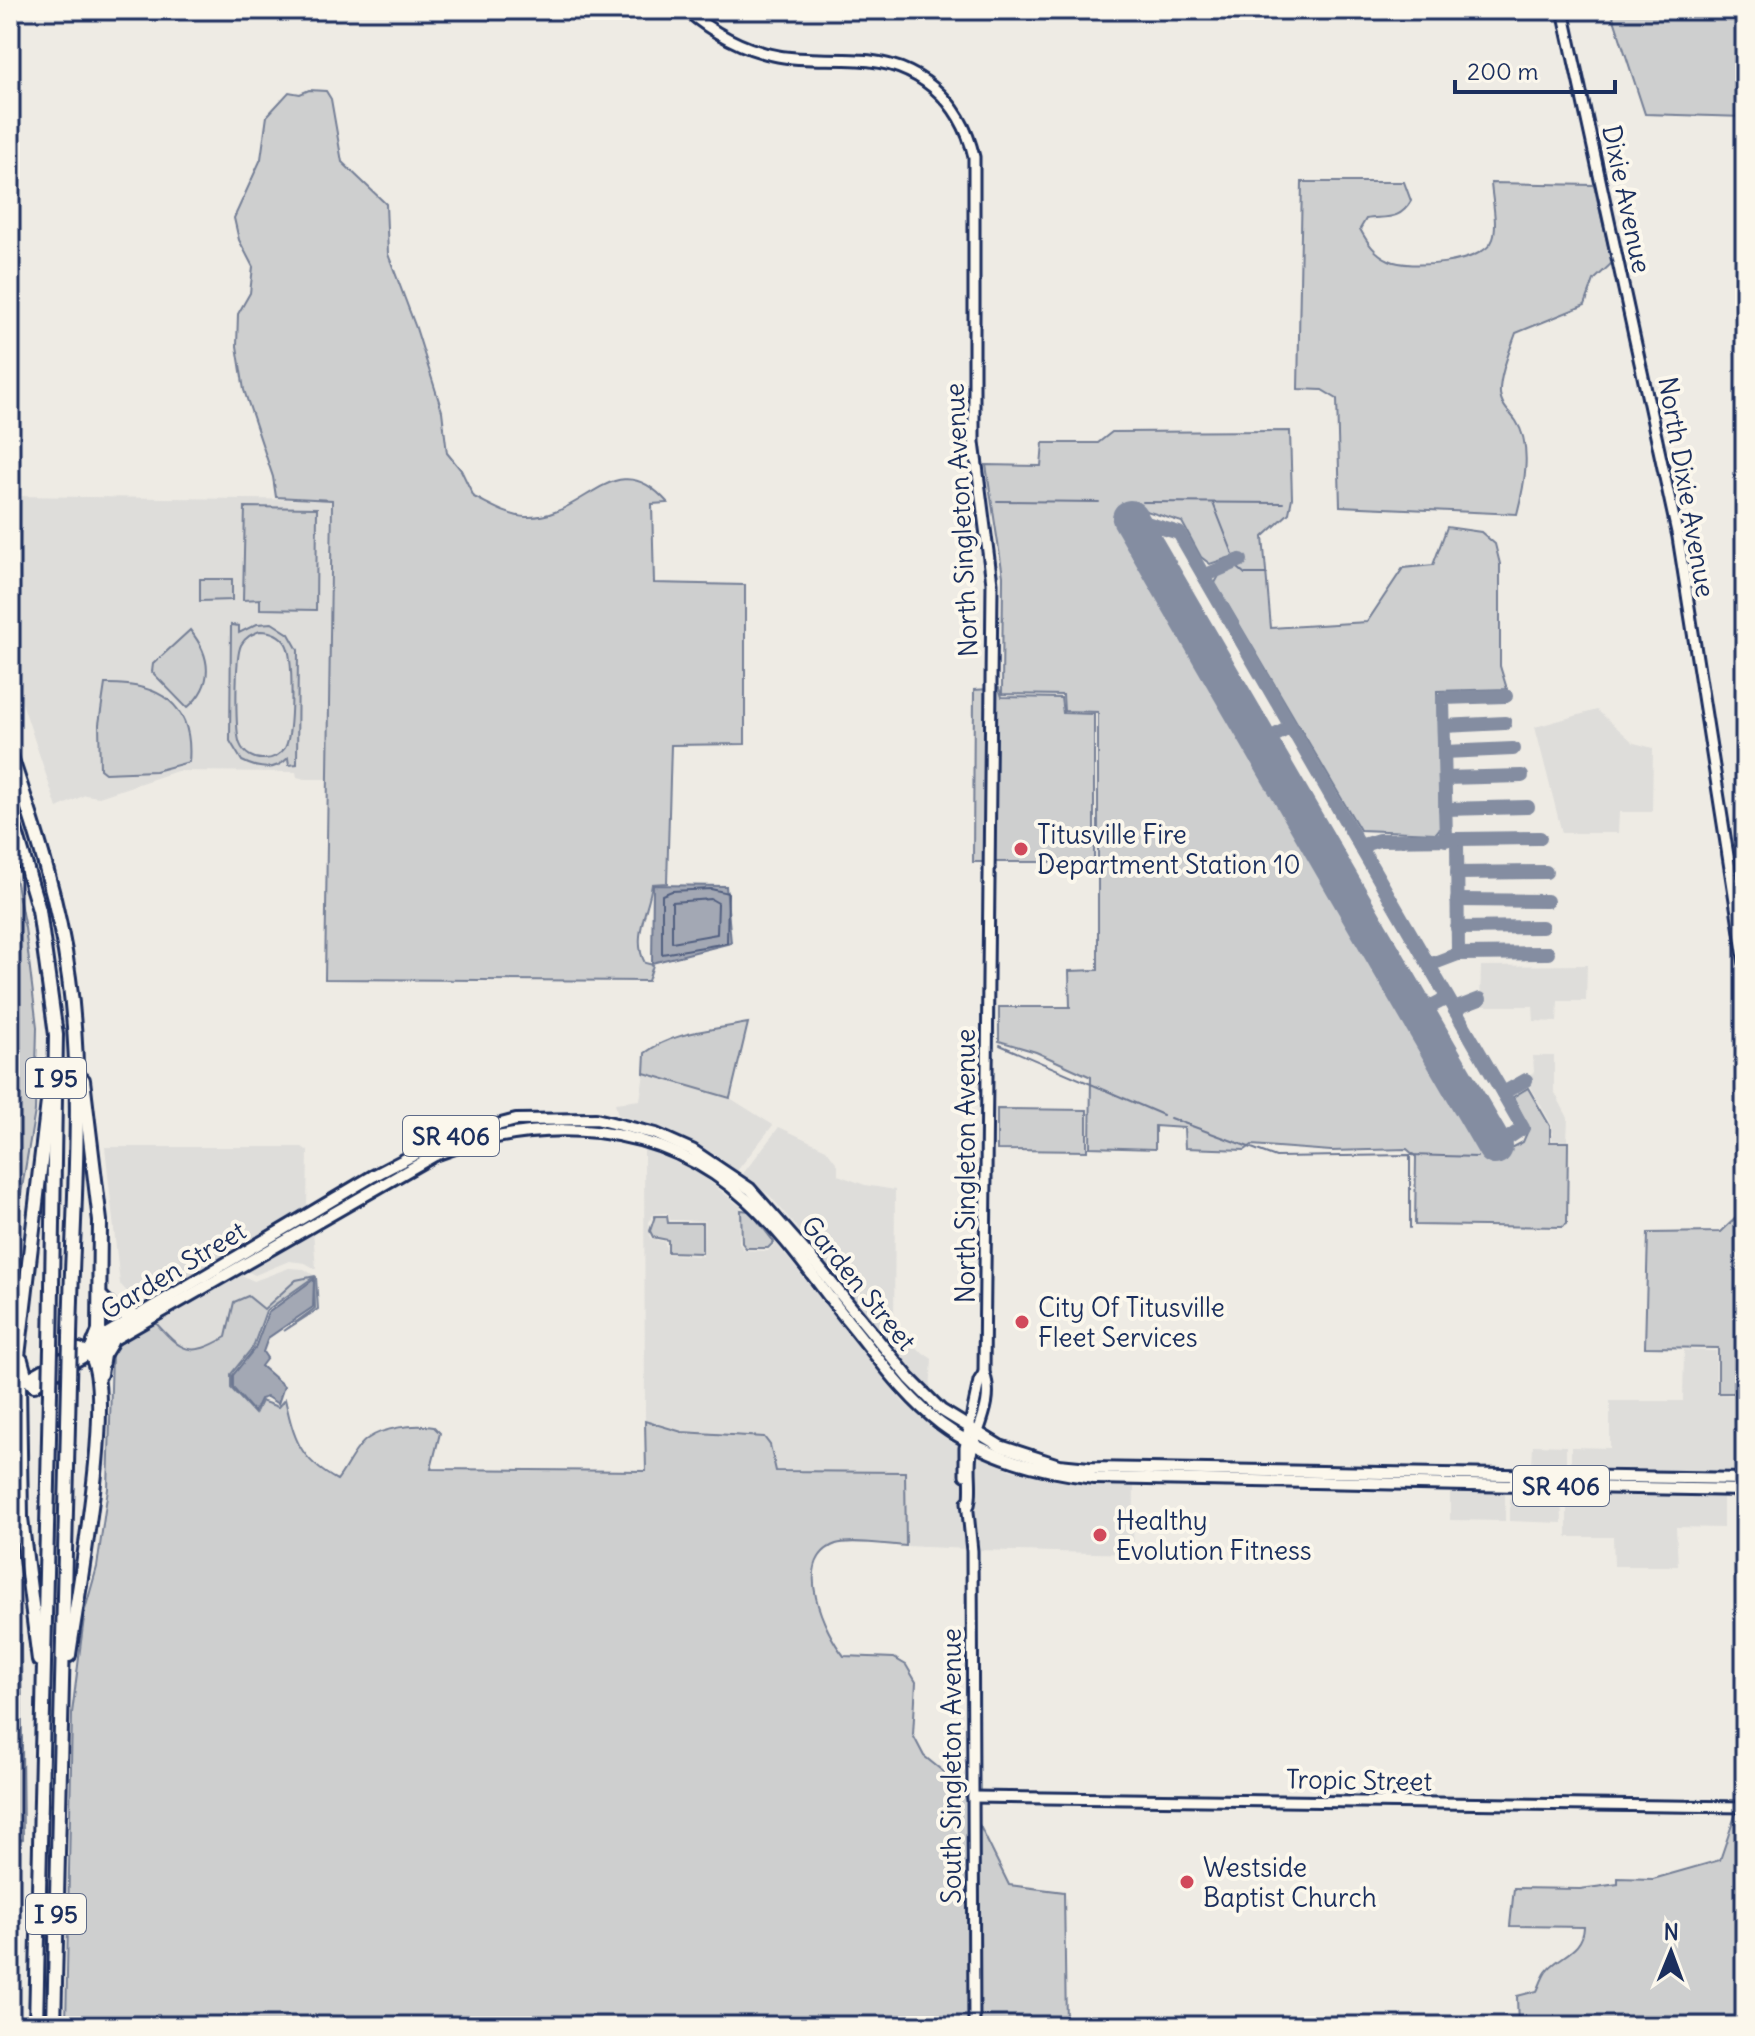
<svg xmlns="http://www.w3.org/2000/svg" width="1755" height="2036" font-family="Delius,sans-serif">
  <style>
    .built { fill: #deddda; fill-rule: evenodd }
    .green { fill: #cecfcf; stroke: #747f96; stroke-width: 2; fill-rule: evenodd }
    .water { fill: #a3a8b4; stroke: #6d7892; stroke-width: 2 }
    .lines { fill: none; stroke-linecap: round; stroke-linejoin: round }
    .shore { stroke: #515f80; stroke-width: 2 }
    .stream { stroke: #6d7892; stroke-width: 2 }
    .taxiway { stroke: #848da1; stroke-width: 14 }
    .runway { stroke: #848da1; stroke-width: 36 }
    .secondary-casing { stroke: #1b2f5e; stroke-width: 15 }
    .primary-casing { stroke: #1b2f5e; stroke-width: 16 }
    .highway-casing { stroke: #1b2f5e; stroke-width: 18 }
    .secondary { stroke: #fbf7ec; stroke-width: 9 }
    .primary { stroke: #fbf7ec; stroke-width: 10 }
    .highway { stroke: #fbf7ec; stroke-width: 12 }
    .highway-bridge-casing { stroke: #1b2f5e; stroke-width: 18; stroke-linecap: butt }
    .highway-bridge { stroke: #fbf7ec; stroke-width: 12 }
    .poi-dot { fill: #d1495b; stroke: #fbf7ec; stroke-width: 3 }
    .labels { text-anchor: middle; dominant-baseline: central; stroke-width: 8; stroke-linejoin: round; paint-order: stroke }
    .shield { fill: #fbf7ec; stroke: #5e6b89; stroke-width: 2 }
    .shield-label { font-size: 24px; font-weight: bold; fill: #1b2f5e }
    .street-label { font-size: 26px; fill: #1b2f5e; stroke: #fbf7ec }
    .poi-label { font-size: 26px; fill: #1b2f5e; stroke: #fbf7ec; text-anchor: start }
  </style>
  <rect width="100%" height="100%" fill="#eeebe4"/>
  <filter id="ink" filterUnits="userSpaceOnUse"><feTurbulence type="fractalNoise" baseFrequency=".0125" numOctaves="2"/><feDisplacementMap in="SourceGraphic" scale="16" xChannelSelector="R" yChannelSelector="G"/><feConvolveMatrix kernelMatrix="1 2 1 2 8 2 1 2 1" color-interpolation-filters="sRGB"/></filter>
  <g filter="url(#ink)">
    <!-- built -->
    <g class="built">
      <path d="M10,496L330,500L328,779H305L297,777L296,772L177,771L99,797L85,795L57,808L10,666Z"/>
      <path d="M1597,710L1634,743L1653,748L1652,812H1619L1618,833H1562L1535,727Z"/>
      <path d="M1587,965L1586,1001H1558L1557,1022L1534,1021L1533,1006H1480L1481,966Z"/>
      <path d="M1533,1056H1554V1091L1568,1118L1567,1141L1552,1140V1125L1526,1080L1534,1072Z"/>
      <path d="M644,1073L730,1098L773,1125L737,1171L716,1155L661,1127L618,1115L615,1103L640,1100Z"/>
      <path d="M779,1127L826,1149L838,1165V1175L865,1185L895,1190L894,1332L932,1359L930,1392L895,1357L806,1238L770,1196L742,1175Z"/>
      <path d="M105,1147H302L308,1151L307,1207L180,1282L147,1296L133,1298L120,1284Z"/>
      <path d="M644,1148L699,1173L741,1207L739,1243L744,1250L768,1251L776,1243L903,1402L965,1447L962,1468L969,1549L906,1546L905,1472L776,1471L770,1445L764,1437L682,1432L645,1421ZM668,1213L670,1220L704,1221L703,1256L667,1254L665,1242L650,1238L649,1222L654,1214Z"/>
      <path d="M313,1231L316,1269L305,1263L289,1261L255,1275L242,1269Z"/>
      <path d="M289,1268L304,1269L315,1276L296,1280L264,1309L234,1302L226,1337L210,1347L198,1351L177,1346L155,1322L237,1273L254,1281Z"/>
      <path d="M1684,1350L1716,1351V1394L1745,1396V1472L1571,1467V1447L1610,1448V1401H1683Z"/>
      <path d="M1533,1445L1566,1446V1467L1532,1466Z"/>
      <path d="M974,1452L1011,1470L1111,1485H1134L1133,1554L974,1550Z"/>
      <path d="M1450,1487L1505,1488V1521L1450,1520Z"/>
      <path d="M1510,1488L1561,1489L1562,1523L1510,1521Z"/>
      <path d="M1567,1489L1723,1493V1528L1676,1527L1678,1566H1614L1613,1537H1567Z"/>
    </g>
    <!-- green -->
    <g class="green">
      <path d="M1611,10H1745V117L1645,114Z"/>
      <path d="M309,90L326,91L331,99L342,162L386,204L388,254L416,328L442,411L447,453L461,470L474,497C489,504 510,517 526,517C585,520 614,441 668,503L652,504L654,583L745,585V744L671,745L667,883L652,884C649,909 631,938 645,963L653,965L648,981L325,979L332,500L276,497L273,477L244,390L237,346L238,314L250,293L253,267L239,240L234,218L261,159L267,116L289,92L300,94Z"/>
      <path d="M1302,182H1404L1411,201C1400,221 1385,216 1366,219L1360,229C1367,242 1375,254 1389,260C1409,270 1485,264 1493,239C1498,225 1492,199 1491,183L1594,185L1612,263L1594,280L1585,305L1516,333C1510,350 1499,376 1500,394C1502,407 1509,411 1516,421C1533,446 1524,487 1517,514L1340,506L1337,399L1322,390L1298,389Z"/>
      <path d="M1290,431L1292,498L1289,513L1263,537L1271,628L1367,622L1403,568L1433,565L1447,527L1481,532L1495,544L1500,564V666L1507,689L1437,691L1440,828L1436,833L1360,830L1215,583L1221,572L1244,563L1240,554L1210,564L1201,557L1182,522L1137,508L1113,520L1489,1160L1523,1142L1529,1128L1513,1097L1528,1088L1550,1126V1142H1568L1567,1224L1562,1227L1415,1225L1416,1157L1407,1149L1331,1151L1252,1145L1245,1150L1185,1148L1184,1128L1155,1126V1149L1090,1147L1091,1077L1036,1052L999,1041V1007H1070L1069,971L1098,970V712L1064,711L1063,695L1002,694L1003,576L986,465L1041,466L1043,443H1098L1112,432Z"/>
      <path d="M245,507L317,508L316,610L260,609V599L243,600Z"/>
      <path d="M200,579H232V600L200,601Z"/>
      <path d="M272,623L289,634L298,650L297,764L289,765L288,758C275,772 258,769 242,761L230,741L231,625L239,626V633L257,624ZM260,631C271,631 280,634 286,644C294,658 293,734 285,748C280,755 273,759 264,759C254,760 244,754 240,744C235,732 235,657 241,645C245,637 252,634 260,631Z"/>
      <path d="M190,630C211,656 215,684 187,708L152,672L153,664Z"/>
      <path d="M105,684C159,683 194,703 189,762L155,771L105,773L100,769L99,724Z"/>
      <path d="M999,688L1002,697L1061,698L1063,713L1094,714V862H993L994,689Z"/>
      <path d="M989,689L987,862H973L974,690Z"/>
      <path d="M10,853L25,928L37,1027L35,1111L10,1259Z"/>
      <path d="M748,1023L730,1098L644,1073L645,1053C674,1031 713,1030 748,1023Z"/>
      <path d="M997,1109L1087,1110V1151L997,1150Z"/>
      <path d="M1745,1209V1393H1718V1348L1645,1347L1648,1233L1721,1232Z"/>
      <path d="M741,1210L750,1211L774,1242L768,1248H746L742,1243Z"/>
      <path d="M655,1216H667L668,1223H702V1253L668,1252V1240L653,1237L650,1231Z"/>
      <path d="M315,1276L316,1277L318,1309L284,1331L315,1308L314,1277L266,1311L253,1347L231,1374V1388L255,1414L261,1401L278,1407L285,1399C294,1439 299,1459 337,1480C346,1469 355,1447 367,1439C384,1427 414,1424 434,1427L440,1433L431,1469L646,1471L645,1421L682,1432L764,1437L770,1445L776,1471L905,1472L906,1546C889,1545 851,1539 836,1544C791,1560 825,1633 844,1656L894,1658L906,1665L916,1682L913,1735L924,1756L960,1785L970,1808L971,2026H66L72,1713L85,1610L97,1567L108,1489L112,1354L118,1345L155,1322C182,1352 190,1358 226,1337L234,1302L248,1296L264,1309L296,1280Z"/>
      <path d="M10,1634L21,1635V1646L23,1839L11,1842Z"/>
      <path d="M1737,1810H1745V2026H1518L1517,1996L1537,1991C1540,1985 1542,1978 1546,1972C1558,1955 1583,1953 1584,1927L1510,1926L1514,1888L1580,1889L1618,1884V1878L1653,1879L1720,1860Z"/>
      <path d="M976,1818L1009,1885L1064,1892L1066,2026H977Z"/>
    </g>
    <!-- water -->
    <g class="water">
      <path d="M653,885L726,886L731,943L652,963Z"/>
      <path d="M314,1279L313,1307L268,1338L263,1352L267,1358L261,1366L284,1386L278,1404L267,1397L260,1399L254,1412L233,1388V1375L255,1348L268,1313Z"/>
    </g>
    <g class="lines">
      <!-- shore -->
      <g class="shore">
        <path d="M711,889L728,893L727,943L662,954V895L672,891Z"/>
        <path d="M711,899L718,903L717,934L672,942V902Z"/>
      </g>
      <!-- stream -->
      <g class="stream">
        <path d="M997,501L1099,502"/>
        <path d="M1143,502L1283,503"/>
        <path d="M1213,503L1233,554"/>
        <path d="M1238,568L1245,574H1267"/>
        <path d="M1000,1045L1163,1115"/>
        <path d="M1170,1118L1276,1157L1410,1155V1228"/>
        <path d="M1410,1155L1477,1157"/>
      </g>
      <!-- taxiway -->
      <g class="taxiway">
        <path d="M1130,518L1179,533L1523,1128L1495,1147"/>
        <path d="M1204,576L1241,560"/>
        <path d="M1444,726L1505,723"/>
        <path d="M1260,743L1291,727"/>
        <path d="M1444,752L1513,749"/>
        <path d="M1445,778L1522,776"/>
        <path d="M1445,809L1528,807"/>
        <path d="M1446,840L1443,698L1506,696"/>
        <path d="M1457,840L1458,954"/>
        <path d="M1360,846L1379,840L1540,838"/>
        <path d="M1457,873L1546,872"/>
        <path d="M1457,900L1547,901"/>
        <path d="M1457,928L1542,927"/>
        <path d="M1429,965L1458,954L1548,953"/>
        <path d="M1454,1009L1480,999"/>
        <path d="M1418,1013L1447,998"/>
        <path d="M1503,1093L1526,1080"/>
      </g>
      <!-- runway -->
      <path class="runway" d="M1130,518L1495,1147"/>
      <defs>
        <g id="secondary">
          <path d="M686,10C712,32 744,50 778,56C805,61 831,58 858,60C918,62 961,100 974,157V442L992,583L984,1373C995,1401 977,1428 971,1454C968,1471 973,1489 969,1505"/>
          <path d="M1563,10L1678,537L1745,964"/>
          <path d="M965,1475V1448L979,1381L984,1373"/>
          <path d="M967,1502L972,1551L974,2026"/>
          <path d="M973,1797L1745,1807"/>
        </g>
        <g id="primary">
          <path d="M93,1342L373,1176L444,1139L516,1120L596,1119L656,1134L692,1150L750,1189L811,1258L910,1379L941,1410L1000,1446L1059,1465L1089,1468L1745,1479"/>
          <path d="M23,1381L75,1352"/>
          <path d="M34,1385L435,1155C541,1115 659,1119 747,1200C785,1235 816,1281 848,1321C877,1356 904,1396 941,1424C986,1458 1040,1471 1094,1478L1745,1490"/>
        </g>
        <g id="highway">
          <path d="M10,754C35,827 59,901 69,978C85,1096 72,1219 70,1338"/>
          <path d="M10,812L39,910L56,1035L51,1349"/>
          <path d="M83,1080L100,1221L99,1331L90,1354"/>
          <path d="M100,1296L117,1312L138,1316"/>
          <path d="M21,1360L25,1375L34,1385"/>
          <path d="M100,1374L103,1355L111,1342"/>
          <path d="M19,1383L21,1518L39,1660"/>
          <path d="M10,1387L16,1373L48,1102"/>
          <path d="M69,1655C76,1602 117,1390 90,1354L79,1350"/>
          <path d="M36,2026L50,1392"/>
          <path d="M54,2026L69,1381"/>
        </g>
      </defs>
      <!-- secondary casing -->
      <use href="#secondary" class="secondary-casing"/>
      <!-- primary casing -->
      <use href="#primary" class="primary-casing"/>
      <!-- highway casing -->
      <use href="#highway" class="highway-casing"/>
      <!-- secondary -->
      <use href="#secondary" class="secondary"/>
      <!-- primary -->
      <use href="#primary" class="primary"/>
      <!-- highway -->
      <use href="#highway" class="highway"/>
      <defs>
        <g id="highway-bridge">
          <path d="M69,1381L70,1338"/>
          <path d="M50,1392L51,1349"/>
        </g>
      </defs>
      <!-- highway-bridge casing -->
      <use href="#highway-bridge" class="highway-bridge-casing"/>
      <!-- highway-bridge -->
      <use href="#highway-bridge" class="highway-bridge"/>
    </g>
  </g>
  <!-- markers -->
  <g class="poi-dot">
    <circle cx="1021" cy="849" r="8"/>
    <circle cx="1022" cy="1322" r="8"/>
    <circle cx="1100" cy="1535" r="8"/>
    <circle cx="1187" cy="1882" r="8"/>
  </g>
  <g class="labels">
    <!-- shield labels -->
    <g class="shield">
      <rect x="26" y="1058" width="60" height="40" rx="6"/>
      <rect x="403" y="1116" width="96" height="40" rx="6"/>
      <rect x="1513" y="1466" width="96" height="40" rx="6"/>
      <rect x="26" y="1894" width="60" height="40" rx="6"/>
    </g>
    <g class="shield-label">
      <text x="56" y="1078">I 95</text>
      <text x="451" y="1136">SR 406</text>
      <text x="1561" y="1486">SR 406</text>
      <text x="56" y="1914">I 95</text>
    </g>
    <!-- street labels -->
    <g class="street-label">
      <text transform="translate(1627 199) rotate(78)">Dixie Avenue</text>
      <text transform="translate(1687 487) rotate(80)">North Dixie Avenue</text>
      <text transform="translate(961 520) rotate(-93)">North Singleton Avenue</text>
      <text transform="translate(965 1166) rotate(-90)">North Singleton Avenue</text>
      <text transform="translate(173 1270) rotate(-31)">Garden Street</text>
      <text transform="translate(859 1283) rotate(51)">Garden Street</text>
      <text transform="translate(951 1766) rotate(-90)">South Singleton Avenue</text>
      <text transform="translate(1359 1780) rotate(1)">Tropic Street</text>
    </g>
    <!-- poi labels -->
    <g class="poi-label">
      <text x="1037" y="834">Titusville Fire<tspan x="1037" dy="30">Department Station 10</tspan></text>
      <text x="1038" y="1307">City Of Titusville<tspan x="1038" dy="30">Fleet Services</tspan></text>
      <text x="1116" y="1520">Healthy<tspan x="1116" dy="30">Evolution Fitness</tspan></text>
      <text x="1203" y="1867">Westside<tspan x="1203" dy="30">Baptist Church</tspan></text>
    </g>
  </g>
  <!-- margin -->
  <rect width="1755" height="2036" fill="none" stroke="#fbf7ec" stroke-width="40"/>
  <rect x="20" y="20" width="1715" height="1996" fill="none" stroke="#1b2f5e" stroke-width="3" filter="url(#ink)"/>
  <!-- north arrow -->
  <g transform="translate(1671 1952) rotate(1)" stroke="#fbf7ec" stroke-width="6" paint-order="stroke">
  <path d="M0-6L14 30L0 20L-14 30Z" fill="#1b2f5e"/>
  <text y="-12" font-size="22" font-weight="bold" text-anchor="middle" fill="#1b2f5e">N</text>
  </g>
  <!-- scale -->
  <path d="M1455 80v12h160v-12" fill="none" stroke="#1b2f5e" stroke-width="4"/>
  <text x="1467" y="80" font-size="24" fill="#1b2f5e" stroke="#fbf7ec" stroke-width="6" paint-order="stroke">200 m</text>
</svg>
